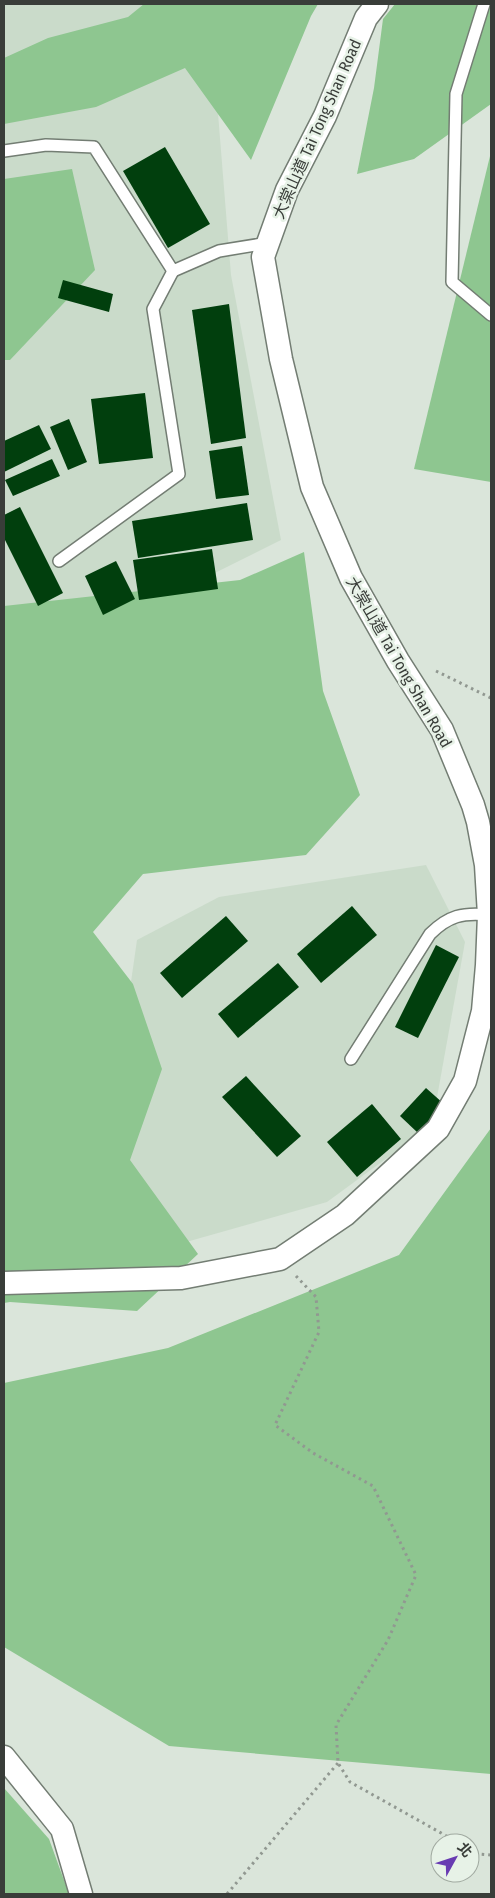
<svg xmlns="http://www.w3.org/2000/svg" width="495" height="1898" font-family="'Fira Sans Condensed','Noto Sans TC',sans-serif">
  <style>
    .built { fill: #cadbca }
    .green { fill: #8ec690 }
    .building { fill: #013f0d }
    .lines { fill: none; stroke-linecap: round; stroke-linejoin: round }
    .lane-casing { stroke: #737d73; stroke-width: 14 }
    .street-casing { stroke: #737d73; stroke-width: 25 }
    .path { stroke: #919891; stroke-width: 3; stroke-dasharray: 2.5 4; stroke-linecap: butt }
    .lane { stroke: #fff; stroke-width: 11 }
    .street { stroke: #fff; stroke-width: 22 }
    .labels { text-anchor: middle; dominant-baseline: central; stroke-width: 5; stroke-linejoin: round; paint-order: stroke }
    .street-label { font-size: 16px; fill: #393d39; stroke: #e7f2e7 }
  </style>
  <rect width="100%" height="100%" fill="#dae5da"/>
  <!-- built -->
  <g class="built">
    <path d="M4,4H207L210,14L231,275L281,540L40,660L4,642Z"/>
    <path d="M426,865L465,942L432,1125L327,1202L165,1248L104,1171L137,940L219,897Z"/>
  </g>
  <!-- green -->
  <g class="green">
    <path d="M144,4H318L311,16L251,160L185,68L96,107L4,124V58L48,38L128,17Z"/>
    <path d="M395,4H491V104L414,159L357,174L374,88L383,19Z"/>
    <path d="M491,152V482L414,469Z"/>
    <path d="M72,169L95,270L10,360H4V179Z"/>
    <path d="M304,552L323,691L360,795L306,855L143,874L93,932L133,984L162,1069L130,1160L198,1254L137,1311L10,1302L4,1303V606L240,580Z"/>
    <path d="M491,1128V1774L169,1746L4,1647V1383L168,1348L399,1255Z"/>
    <path d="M4,1788L49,1839L69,1894H4Z"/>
  </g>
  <!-- building -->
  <g class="building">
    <path d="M165,147L210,224L168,248L123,171Z"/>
    <path d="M63,280L113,294L109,312L58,298Z"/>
    <path d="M229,304L246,438L211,444L192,310Z"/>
    <path d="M145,393L153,458L99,464L91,399Z"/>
    <path d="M69,419L87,462L68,470L50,427Z"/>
    <path d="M39,425L51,449L4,472V441Z"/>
    <path d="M242,446L249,495L216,499L209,451Z"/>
    <path d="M52,459L60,476L13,496L5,480Z"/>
    <path d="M247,503L253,540L138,558L132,521Z"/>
    <path d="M20,507L63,593L38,606L4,538V515Z"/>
    <path d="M212,549L218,589L139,600L133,560Z"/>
    <path d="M116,561L135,599L103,615L85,576Z"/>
    <path d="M352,906L377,935L321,983L297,954Z"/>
    <path d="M226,916L248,941L182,998L160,973Z"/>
    <path d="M436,945L459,957L418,1038L395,1027Z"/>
    <path d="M278,963L299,987L238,1038L218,1014Z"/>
    <path d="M246,1076L301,1136L277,1157L222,1097Z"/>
    <path d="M426,1088L444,1104L418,1133L400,1116Z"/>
    <path d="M372,1104L401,1139L357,1177L327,1142Z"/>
  </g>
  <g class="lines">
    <defs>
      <g id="lane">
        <path d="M484,4L456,94L452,282L491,315"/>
        <path d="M4,151L46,145L94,147L173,271L219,251L268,243"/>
        <path d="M59,561L179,474L153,309L173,271"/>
        <path d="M351,1059L430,934C448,916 463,912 489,915"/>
      </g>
      <g id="street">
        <path d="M4,1283L181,1278L280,1259L345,1215L438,1129L465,1081L483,1011L487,965L489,915L486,865L478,822L473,805L442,730L398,661L351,578L312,487L281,359L263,257L287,190L325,116L366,18L377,4"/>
        <path d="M4,1757L62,1829L81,1894"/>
      </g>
    </defs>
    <!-- lane casing -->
    <use href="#lane" class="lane-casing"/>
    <!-- street casing -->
    <use href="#street" class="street-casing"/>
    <!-- path -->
    <g class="path">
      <path d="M436,671L491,698"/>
      <path d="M296,1276L316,1297L319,1332L275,1425L313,1453L373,1486L416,1575L388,1640L336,1725L338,1763L350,1782L459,1843"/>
      <path d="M470,1849L479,1854L491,1855"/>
      <path d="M227,1894L338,1763"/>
    </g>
    <!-- lane -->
    <use href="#lane" class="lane"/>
    <!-- street -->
    <use href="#street" class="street"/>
  </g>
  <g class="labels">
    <!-- street labels -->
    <g class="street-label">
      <text transform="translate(317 129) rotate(-66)">大棠山道 Tai Tong Shan Road</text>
      <text transform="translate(399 662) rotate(60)">大棠山道 Tai Tong Shan Road</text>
    </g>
  </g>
  <!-- border -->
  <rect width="495" height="1898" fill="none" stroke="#393d39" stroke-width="10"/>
  <!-- north arrow -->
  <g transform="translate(455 1858) rotate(50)"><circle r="24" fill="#e7f2e7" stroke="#a1aaa1"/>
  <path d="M0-4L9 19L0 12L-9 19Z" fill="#683bb2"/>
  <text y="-8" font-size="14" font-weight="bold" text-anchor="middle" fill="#393d39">北</text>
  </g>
</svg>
